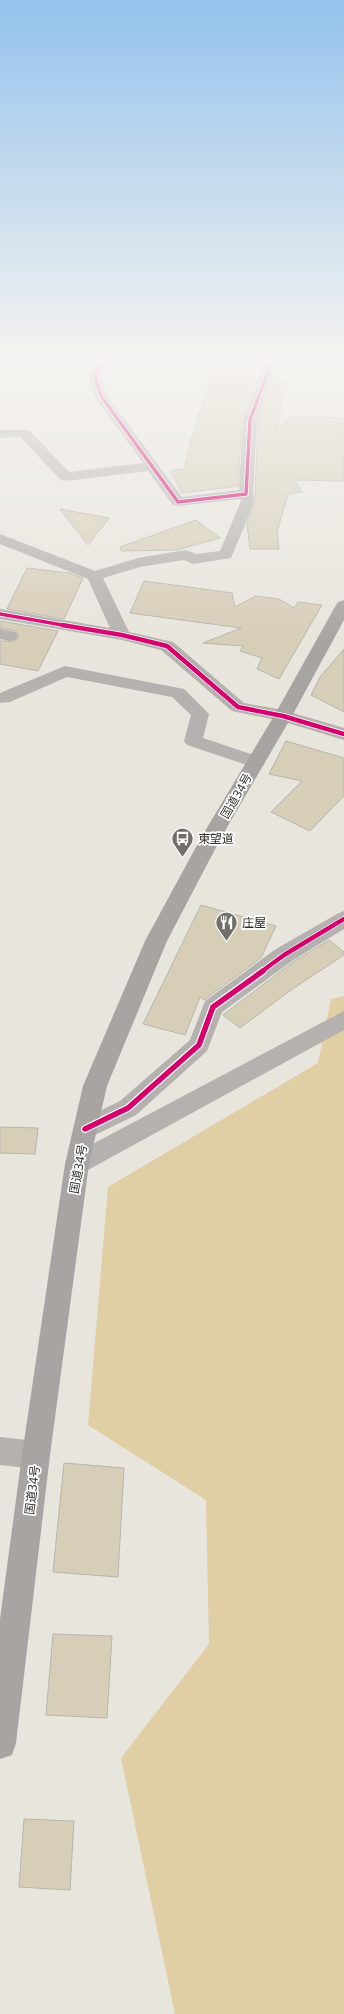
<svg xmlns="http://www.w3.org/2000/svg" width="344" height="2014" font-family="'Noto Sans','Noto Sans JP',sans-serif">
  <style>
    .green { fill: #e0cea5 }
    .building { fill: #d7ceb8; stroke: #b7b5ae }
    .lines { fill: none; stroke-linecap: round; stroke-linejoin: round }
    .minor { fill: #b4b1af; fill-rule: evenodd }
    .highway { fill: #a7a4a2; fill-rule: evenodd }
    .cycleway-far2-casing { stroke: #fff; stroke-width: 5 }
    .cycleway-far1-casing { stroke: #fff; stroke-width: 6 }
    .cycleway-casing { stroke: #fff; stroke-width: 8 }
    .cycleway-far2 { stroke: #d6006c; stroke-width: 3.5 }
    .cycleway-far1 { stroke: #d6006c; stroke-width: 4.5 }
    .cycleway { stroke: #d6006c; stroke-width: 5.5 }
    .labels { text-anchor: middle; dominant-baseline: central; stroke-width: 3.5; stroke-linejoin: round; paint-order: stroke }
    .street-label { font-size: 12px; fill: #33302a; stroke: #fff }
    .poi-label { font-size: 12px; fill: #33302a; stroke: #fff; text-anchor: start }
  </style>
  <rect width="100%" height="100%" fill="#e8e5dd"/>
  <!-- green -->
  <path class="green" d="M344,996V2014H175L121,1758L209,1644L206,1500L88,1425L108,1187L318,1063L331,999Z"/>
  <!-- building -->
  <g class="building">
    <path d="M217,361H257L248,378L258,379L242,420L238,486L182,493L170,471L184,469L194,429Z"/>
    <path d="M273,380L287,381L276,430L291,416L344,418V481L294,480L302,492L288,494L277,532L279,549H250L247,523L256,502L255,494L258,420Z"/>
    <path d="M60,509L109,518L88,545Z"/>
    <path d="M196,520L220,538L177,550L121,551L120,547Z"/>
    <path d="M27,568L69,573L83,578L64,619L7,609Z"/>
    <path d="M144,581L232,593L235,607L256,596L279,599L294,608L298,602L322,605L279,679L257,669L262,658L240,651L243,646L203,643L241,628L130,613Z"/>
    <path d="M0,621L58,631L38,671L0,664V641H16L19,637L16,631L0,628Z"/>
    <path d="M344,649V712L311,695L320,677Z"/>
    <path d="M286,741L344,758V796L310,831L271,812L302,781L269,774Z"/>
    <path d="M201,905L276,926L261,958L204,1000L200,997L185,1035L143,1024Z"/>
    <path d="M329,940L344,952V955L291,990L240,1028L223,1015L293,962Z"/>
    <path d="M0,1127L38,1128L35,1154L0,1153Z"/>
    <path d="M64,1463L124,1468L118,1577L53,1572Z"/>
    <path d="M53,1634L112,1636L107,1718L46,1715Z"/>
    <path d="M24,1819L74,1821L70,1890L19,1887Z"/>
  </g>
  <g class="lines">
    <!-- minor -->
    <g class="minor">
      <path d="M96,361H108L101,377L107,396L182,497L239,490L243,420L266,361H278L257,420L253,494L255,501L231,558L193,564L184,560L140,567L103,578L129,632L173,642L244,703L283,710L344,728V740L281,721L232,711L161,650L122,640L0,619V609L110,628L88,579L0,544V534L95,571L138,558L186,550L196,554L220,551L241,501L240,499L178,506L173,505L148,471L66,481L61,480L20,437L0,438V430H29L69,472L143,463L94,396L89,377Z"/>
      <path d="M0,629L16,632L18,636L16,640L10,641L0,639Z"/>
      <path d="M65,666L184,689L209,714L203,738L263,758L265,762L263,766L256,768L187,745L184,741L191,715L172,697L67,677L10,702L0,703V693Z"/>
      <path d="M344,911V929L292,961L222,1012L207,1051L136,1115L93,1136L85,1139L77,1136L73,1129L77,1122L120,1101L190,1040L205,1001L276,949L337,914Z"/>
      <path d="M344,1011V1030L86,1171L77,1174L68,1171L65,1164L68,1157Z"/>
      <path d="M0,1437L36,1441L46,1445L50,1455L46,1465L36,1469L0,1465Z"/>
    </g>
    <!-- highway -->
    <path class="highway" d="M344,600V620L292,716L222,836L167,941L107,1086L89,1164L50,1455L16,1743L12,1755L0,1759V1619L22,1455L65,1164L83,1086L145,941L202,836L274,716L336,605L338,602Z"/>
    <defs>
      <g id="cycleway-far2">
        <path d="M102,361L95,377L101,396L178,502L246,494L250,420L272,361"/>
        <path d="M0,614L68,626"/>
      </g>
      <g id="cycleway-far1">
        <path d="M62,625L122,635L167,646L238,707L283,716L344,734"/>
        <path d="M261,972L284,955L344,919"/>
      </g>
      <path id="cycleway" d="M85,1129L128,1108L199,1045L213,1007L263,971"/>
    </defs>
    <!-- cycleway-far2 casing -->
    <use href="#cycleway-far2" class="cycleway-far2-casing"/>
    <!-- cycleway-far1 casing -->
    <use href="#cycleway-far1" class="cycleway-far1-casing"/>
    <!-- cycleway casing -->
    <use href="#cycleway" class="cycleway-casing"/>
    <!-- cycleway-far2 -->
    <use href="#cycleway-far2" class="cycleway-far2"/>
    <!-- cycleway-far1 -->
    <use href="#cycleway-far1" class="cycleway-far1"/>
    <!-- cycleway -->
    <use href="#cycleway" class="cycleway"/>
  </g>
  <!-- sky -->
  <linearGradient id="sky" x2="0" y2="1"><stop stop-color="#94c2ec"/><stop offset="0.56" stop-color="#f5f3f0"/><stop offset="1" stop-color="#f5f3f0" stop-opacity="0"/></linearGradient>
  <rect width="344" height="642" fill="url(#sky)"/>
  <!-- icons -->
  <defs>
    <symbol id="bus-pin" viewBox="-11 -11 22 30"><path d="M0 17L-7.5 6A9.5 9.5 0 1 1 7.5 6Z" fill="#726f69" stroke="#fff"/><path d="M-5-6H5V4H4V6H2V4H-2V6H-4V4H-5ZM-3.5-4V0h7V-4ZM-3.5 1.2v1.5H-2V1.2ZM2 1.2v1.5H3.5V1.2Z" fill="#fff"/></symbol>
    <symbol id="restaurant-pin" viewBox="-11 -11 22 30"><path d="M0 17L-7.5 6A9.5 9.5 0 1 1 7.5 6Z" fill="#726f69" stroke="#fff"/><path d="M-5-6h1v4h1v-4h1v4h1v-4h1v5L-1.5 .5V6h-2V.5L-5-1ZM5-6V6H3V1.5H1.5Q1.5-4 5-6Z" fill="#fff"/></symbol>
  </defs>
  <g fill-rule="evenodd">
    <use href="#bus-pin" x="170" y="826" width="25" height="34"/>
    <use href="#restaurant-pin" x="214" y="910" width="25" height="34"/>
  </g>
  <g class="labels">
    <!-- street labels -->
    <g class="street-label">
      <text transform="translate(236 796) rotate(-60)">国道34号</text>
      <text transform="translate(78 1169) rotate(-80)">国道34号</text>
      <text transform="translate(32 1490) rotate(-83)">国道34号</text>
    </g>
    <!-- poi labels -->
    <g class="poi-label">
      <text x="198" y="838">東望道</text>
      <text x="242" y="922">庄屋</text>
    </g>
  </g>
</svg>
